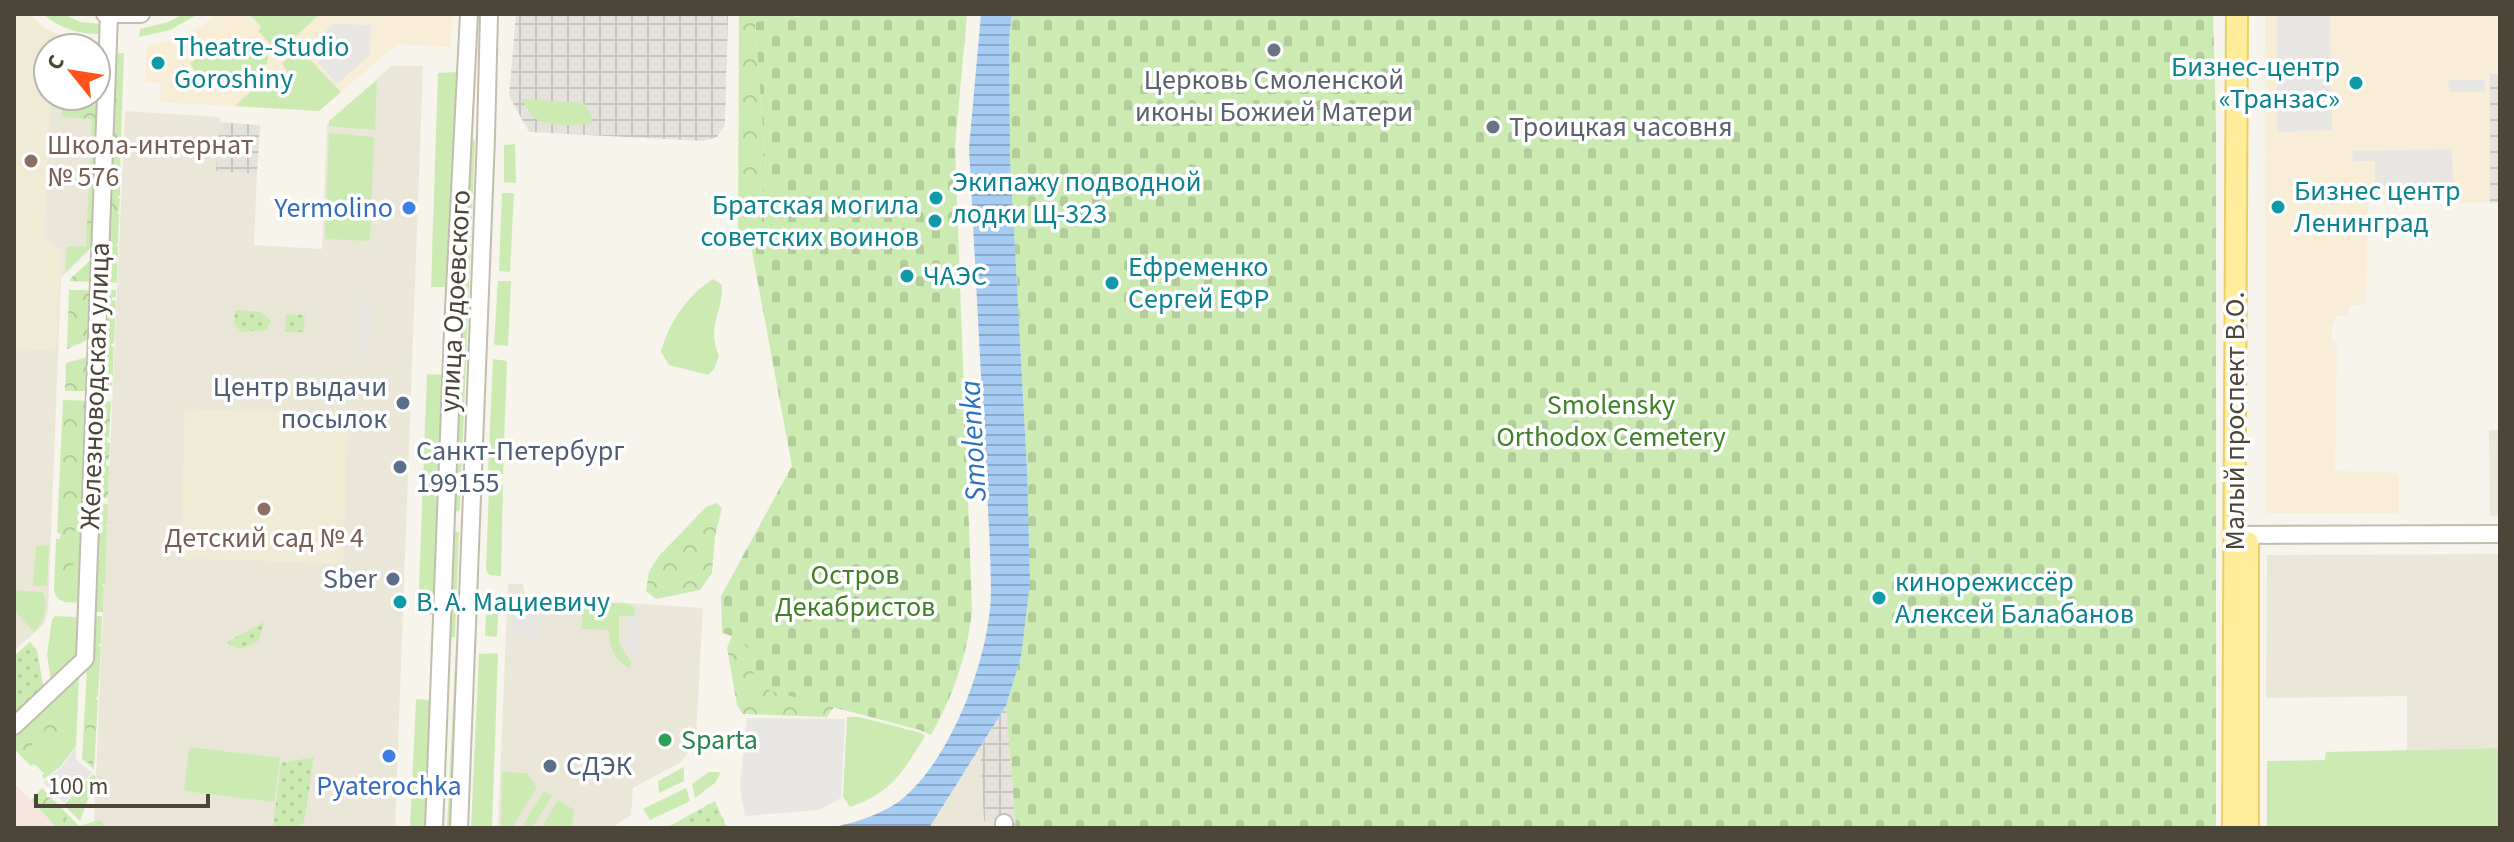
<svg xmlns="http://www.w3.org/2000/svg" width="2514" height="842" font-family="'Source Sans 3',sans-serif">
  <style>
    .residential { fill: #eae7d9 }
    .commercial { fill: #f8edd7 }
    .industrial { fill: url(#industrial-grid) }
    .education { fill: #f0ebd5 }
    .medical { fill: #f7e4df }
    .grass { fill: #ccebb3 }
    .forest { fill: url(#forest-crowns) }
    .cemetery { fill: url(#cemetery-stones) }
    .park { fill: url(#park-dots) }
    .parking { fill: #e8e6e3 }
    .water { fill: url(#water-rules) }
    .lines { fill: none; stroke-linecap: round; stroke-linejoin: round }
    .minor-casing { stroke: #c2bdad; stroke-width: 20 }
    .major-casing { stroke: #eacf66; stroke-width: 24 }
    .minor { stroke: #fff; stroke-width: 16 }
    .major { stroke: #ffed9b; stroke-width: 20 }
    .worship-dot { fill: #6b7280; stroke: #fff; stroke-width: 3 }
    .culture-dot { fill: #0f9aa8; stroke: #fff; stroke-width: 3 }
    .education-dot { fill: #8d6e63; stroke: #fff; stroke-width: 3 }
    .shop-dot { fill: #3f7fe0; stroke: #fff; stroke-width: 3 }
    .service-dot { fill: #5c6f8a; stroke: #fff; stroke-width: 3 }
    .leisure-dot { fill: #2e9e5b; stroke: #fff; stroke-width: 3 }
    .labels { text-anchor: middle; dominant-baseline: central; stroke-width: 7; stroke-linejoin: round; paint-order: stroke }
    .culture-label { font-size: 28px; fill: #0d838f; stroke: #fff; text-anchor: start }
    .worship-label { font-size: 28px; fill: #5b616d; stroke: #fff }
    .education-label { font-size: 28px; fill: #785e54; stroke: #fff; text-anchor: start }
    .shop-label { font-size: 28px; fill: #366cbe; stroke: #fff; text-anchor: end }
    .street-label { font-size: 28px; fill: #4b4638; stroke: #fff }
    .service-label { font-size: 28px; fill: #4e5e75; stroke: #fff; text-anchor: end }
    .park-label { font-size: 28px; fill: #408127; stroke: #fff }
    .leisure-label { font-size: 28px; fill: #27864d; stroke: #fff; text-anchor: start }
    .water-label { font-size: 30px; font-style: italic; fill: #2b71be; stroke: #fff }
  </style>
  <defs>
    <pattern id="industrial-grid" width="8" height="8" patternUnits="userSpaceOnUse" patternTransform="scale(2)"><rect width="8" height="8" fill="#e6e3dc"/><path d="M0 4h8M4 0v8" fill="none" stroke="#c7c4be"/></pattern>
    <pattern id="forest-crowns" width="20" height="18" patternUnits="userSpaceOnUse" patternTransform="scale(2)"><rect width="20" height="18" fill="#ccebb3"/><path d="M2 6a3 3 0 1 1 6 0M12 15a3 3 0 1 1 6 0" fill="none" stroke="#b1cb9b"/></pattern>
    <pattern id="cemetery-stones" width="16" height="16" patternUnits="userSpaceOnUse" patternTransform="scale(2)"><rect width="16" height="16" fill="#ccebb3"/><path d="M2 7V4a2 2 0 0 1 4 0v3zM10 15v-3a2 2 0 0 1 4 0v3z" fill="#b1cb9b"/></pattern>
    <pattern id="park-dots" width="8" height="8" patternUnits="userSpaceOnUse" patternTransform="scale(2)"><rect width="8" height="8" fill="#ccebb3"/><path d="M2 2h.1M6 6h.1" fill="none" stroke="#b1cb9b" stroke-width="1.8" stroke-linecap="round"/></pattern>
    <pattern id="water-rules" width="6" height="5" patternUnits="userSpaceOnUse" patternTransform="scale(2)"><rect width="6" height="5" fill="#a6ccf4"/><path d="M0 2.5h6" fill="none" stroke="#89a7c7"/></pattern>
  </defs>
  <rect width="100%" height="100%" fill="#f6f4eb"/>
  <!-- residential -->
  <g class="residential">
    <path d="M391,66H423L395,828H107L100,821L94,822L125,111L220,117L217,171L257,174L254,245L322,249L327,125Z"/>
    <path d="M51,96H102L96,243L61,278L48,610L45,623L14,651V348L56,350L43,238Z"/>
    <path d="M2489,430H2500V516H2490Z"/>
    <path d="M2500,554V748L2407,750V696L2266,698L2267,555Z"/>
    <path d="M508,584H523L525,596L703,608L696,736L692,748L681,762L633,788L631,815L611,828H498Z"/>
    <path d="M980,748L984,820L1004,818V828H929Z"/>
  </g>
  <!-- commercial -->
  <g class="commercial">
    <path d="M217,14H453L450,47L397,44L319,111L160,102L161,83L145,82L147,47L180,37L202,26Z"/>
    <path d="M2265,14H2500V74L2490,75V203L2368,202L2366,304L2349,306L2348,316H2337L2332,328V342L2337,343L2335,471L2399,473V513H2266Z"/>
  </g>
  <!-- industrial -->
  <g class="industrial">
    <path d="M516,14H728L725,125L717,137L704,141L529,132L509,96Z"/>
    <rect x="2490" y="74" width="10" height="129"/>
    <path d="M220,122L260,125L257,174L216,171Z"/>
    <path d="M1006,706L1016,828H1004L1003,819L984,821L980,748Z"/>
  </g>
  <!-- education -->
  <g class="education">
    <path d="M14,14H29L44,28L60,36L93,45V48H48V96H51L43,237L61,250L56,351L14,348Z"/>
    <path d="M185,409L349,414L343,564L180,558Z"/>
  </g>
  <!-- medical -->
  <path class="medical" d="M14,783L57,828H19L16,824L14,826Z"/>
  <!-- grass -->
  <g class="grass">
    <path d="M43,14H63L80,22L104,24V34C82,35 60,29 43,14Z"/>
    <path d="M183,14H198L170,30L139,37L140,29L168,22Z"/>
    <path d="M253,14H320L280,51H276L258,31L261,27L251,16Z"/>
    <path d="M250,37L268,57L267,63L238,89L204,86L190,63L228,39L237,49Z"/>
    <path d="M299,48L341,92L319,111L235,106L266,78L272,84L287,71L282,64Z"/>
    <path d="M112,53H124L121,138L119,139L121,141L120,173L118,174L120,177V196H117L120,199L119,211L117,214H119L118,243L116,246H118L117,283L102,282Z"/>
    <path d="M457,72L449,287H431L438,73Z"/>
    <path d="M377,80L375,130L329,126V121Z"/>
    <path d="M521,99L584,103L591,114L592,123C580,126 549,127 538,120C530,116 526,106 521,99Z"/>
    <path d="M329,133L374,137L370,241L325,239Z"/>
    <path d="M472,138L475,141L460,509L458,512L454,509L470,141Z"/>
    <path d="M515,144L516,183L504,182V145Z"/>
    <path d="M502,193H514L510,272L499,271Z"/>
    <path d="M713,279L722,285C723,315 706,324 719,356L714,369L708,375L669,365L661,352C669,322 687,296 713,279Z"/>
    <path d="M498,281H511L508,346L495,345L494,343Z"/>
    <path d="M102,290H116V297H112V300L116,301L114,343L111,344L112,347H114L112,392H98Z"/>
    <path d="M493,359L507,361L503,474H488Z"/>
    <path d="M427,374L446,375L437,615L418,614Z"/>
    <path d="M63,400L91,401L82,603C70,602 58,605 54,591L56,539H60L61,534L57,533Z"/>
    <path d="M489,485H503L501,576L490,575L486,571Z"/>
    <path d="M94,503L108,504L107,525H105L107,527L105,584L102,585L104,587L103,612L90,611Z"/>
    <path d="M455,530L459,533L455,637H450L453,533Z"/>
    <path d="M36,545L49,546L47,586H33Z"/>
    <path d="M14,590L43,592C48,609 46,619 34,632L14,610Z"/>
    <path d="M487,597L499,598L497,637L485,636Z"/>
    <path d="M591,602L628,604L634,607L635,617L619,616V643L631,662L630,669C614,659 609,648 609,630L581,629L583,611Z"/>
    <path d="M55,616L76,617L81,619L80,652L51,681L47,654L52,620Z"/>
    <path d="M90,616H102L101,644H98L101,647L98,697H95L98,701L94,769L82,759Z"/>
    <path d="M456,646H460L451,828H447Z"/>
    <path d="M498,653L492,828H471L479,654Z"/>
    <path d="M79,674L76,746L60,767L44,779L42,776L44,773L34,764L31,766L14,749V732Z"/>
    <path d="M416,699L430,700L427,828H410Z"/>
    <path d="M847,717H859L921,733L925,736C903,772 891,793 850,807L843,797Z"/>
    <path d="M189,747L280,758L274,802L184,791Z"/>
    <path d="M2500,748V828H2267V761L2325,760L2326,752Z"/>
    <path d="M684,767V781L659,793L658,781Z"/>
    <path d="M502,772L527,773L537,787L512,828H501Z"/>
    <path d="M709,772H721L715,783L695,798L692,784Z"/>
    <path d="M93,774L96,777L80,821L64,805Z"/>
    <path d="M42,788L79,826L100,820L107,828H57L31,800Z"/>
    <path d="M686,788L690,801L650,820L643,809Z"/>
    <path d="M544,791L552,796L532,828H521Z"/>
    <path d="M558,800L574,810L572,828H541Z"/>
  </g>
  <!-- forest -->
  <g class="forest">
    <path d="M739,14H816L755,22L766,170L761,232L738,238Z"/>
    <path d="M112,87L122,88L120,137H118V142L120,143L119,172L117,173L118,194L116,195V200L118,201V210H116L115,214H106Z"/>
    <path d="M62,104L100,105L95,243L65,273L67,247L86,246L92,119L62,117Z"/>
    <path d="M96,255L93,282L70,281V279Z"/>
    <path d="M69,290H92L91,338L67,349Z"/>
    <path d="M84,358L91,359L89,391H65L66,363Z"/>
    <path d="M99,401L111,402L109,437L107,438V442L110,443L109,460L106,461V465L109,466L108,498L96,497Z"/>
    <path d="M65,403H89L85,501H79L76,505L72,579L57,581L58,541L62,539L61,533L59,531Z"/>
    <path d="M717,503L722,508L715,536L712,573L700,590L656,599L646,591L649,572L658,557L706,507Z"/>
    <path d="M734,631L836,704L827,717L743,714L737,705L727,648Z"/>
    <path d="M59,709L69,722L39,764L46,717Z"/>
    <path d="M86,716L96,717L93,766L84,758Z"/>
    <path d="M35,717L30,761L14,746V735Z"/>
    <path d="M42,791L76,828H59L33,800Z"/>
  </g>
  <!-- cemetery -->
  <g class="cemetery">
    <path d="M816,14H967L955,147L972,609C968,653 953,697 931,735L920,730L756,687C750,659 755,640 722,633L721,596L792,466L749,235L761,231L766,170L755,22Z"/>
    <path d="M1012,14H2213L2216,127V828H1016L1006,706L1021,657L1027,469L1010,157L1009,38Z"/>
  </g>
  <!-- park -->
  <g class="park">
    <path d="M235,310L261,312L271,321L266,330L242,332L234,325Z"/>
    <path d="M286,314L305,315L304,332H285Z"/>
    <path d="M264,622L259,640C248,648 238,653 227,642Z"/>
    <path d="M30,642L37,650L44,691L14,720V656Z"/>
    <path d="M314,757L304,822C295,830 284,829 273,825L281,763Z"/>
    <path d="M715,801L727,828H666Z"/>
  </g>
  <!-- parking -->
  <g class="parking">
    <path d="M2277,14H2330L2332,130L2277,132Z"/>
    <path d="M334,24L371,25L370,55L337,84L306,49Z"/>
    <path d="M2448,80H2485V92H2450Z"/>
    <path d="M2452,149L2453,185L2375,188V161H2353L2352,151Z"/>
    <path d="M362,298H371L368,356L360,355Z"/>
    <path d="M513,600L541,602L539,637L511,636Z"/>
    <path d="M627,616L640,617L639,656H633L626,647Z"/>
    <path d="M747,718L845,719L841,798L819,810L745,816L740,786Z"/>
    <path d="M76,747V759L92,773L64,803L43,782L61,768Z"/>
  </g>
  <!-- water -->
  <path class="water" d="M981,14H1012L1009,38L1010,157L1027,469L1030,582L1021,657L1006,706L929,828H828C856,823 889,813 910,792C953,750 984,668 990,609C992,589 990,568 990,548L969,148Z"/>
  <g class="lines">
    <defs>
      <g id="minor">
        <path d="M105,14H141"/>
        <path d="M2235,535L2500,534"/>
        <path d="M14,726L85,659L109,15"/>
        <path d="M1004,823V828"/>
        <path d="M434,828L453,330L469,14"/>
        <path d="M459,828L486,137L489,14"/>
      </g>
      <g id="major">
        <path d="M2233,828L2237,14"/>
        <path d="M2248,828V542"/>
      </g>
    </defs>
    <!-- minor casing -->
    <use href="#minor" class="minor-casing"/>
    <!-- major casing -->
    <use href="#major" class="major-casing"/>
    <!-- minor -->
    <use href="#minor" class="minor"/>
    <!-- major -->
    <use href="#major" class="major"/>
  </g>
  <!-- markers -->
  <g class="worship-dot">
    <circle cx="1274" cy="50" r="8"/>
    <circle cx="1493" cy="127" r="8"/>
  </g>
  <g class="culture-dot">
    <circle cx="158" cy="63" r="8"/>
    <circle cx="2356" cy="83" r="8"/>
    <circle cx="936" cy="198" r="8"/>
    <circle cx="2278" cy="207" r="8"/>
    <circle cx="935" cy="221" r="8"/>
    <circle cx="907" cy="276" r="8"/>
    <circle cx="1112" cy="283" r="8"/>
    <circle cx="1879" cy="598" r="8"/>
    <circle cx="400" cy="602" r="8"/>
  </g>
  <g class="education-dot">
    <circle cx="31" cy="161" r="8"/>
    <circle cx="264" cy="509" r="8"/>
  </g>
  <g class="shop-dot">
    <circle cx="409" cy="208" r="8"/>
    <circle cx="389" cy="756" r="8"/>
  </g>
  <g class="service-dot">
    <circle cx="403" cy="403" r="8"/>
    <circle cx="400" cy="467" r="8"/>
    <circle cx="393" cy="579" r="8"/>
    <circle cx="550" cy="766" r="8"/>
  </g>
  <circle class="leisure-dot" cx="665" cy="740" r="8"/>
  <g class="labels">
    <!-- culture labels -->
    <g class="culture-label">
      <text x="174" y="47">Theatre-Studio<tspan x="174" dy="32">Goroshiny</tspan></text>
      <text x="2340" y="67" text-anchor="end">Бизнес-центр<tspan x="2340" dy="32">«Транзас»</tspan></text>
      <text x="952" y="182">Экипажу подводной<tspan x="952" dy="32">лодки Щ-323</tspan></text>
      <text x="2294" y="191">Бизнес центр<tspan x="2294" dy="32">Ленинград</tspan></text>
      <text x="919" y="205" text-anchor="end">Братская могила<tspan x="919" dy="32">советских воинов</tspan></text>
      <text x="1128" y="267">Ефременко<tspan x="1128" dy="32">Сергей ЕФР</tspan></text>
      <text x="923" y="276">ЧАЭС</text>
      <text x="1895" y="582">кинорежиссёр<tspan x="1895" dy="32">Алексей Балабанов</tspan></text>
      <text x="416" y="602">В. А. Мациевичу</text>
    </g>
    <!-- worship labels -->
    <g class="worship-label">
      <text x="1274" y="80">Церковь Смоленской<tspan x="1274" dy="32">иконы Божией Матери</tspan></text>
      <text x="1509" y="127" text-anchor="start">Троицкая часовня</text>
    </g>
    <!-- education labels -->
    <g class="education-label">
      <text x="47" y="145">Школа-интернат<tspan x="47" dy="32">№ 576</tspan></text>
      <text x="264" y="538" text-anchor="middle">Детский сад № 4</text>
    </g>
    <!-- shop labels -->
    <g class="shop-label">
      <text x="393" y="208">Yermolino</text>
      <text x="389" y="786" text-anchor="middle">Pyaterochka</text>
    </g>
    <!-- street labels -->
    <g class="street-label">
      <text transform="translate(455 301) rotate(-87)">улица Одоевского</text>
      <text transform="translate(95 386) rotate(-88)">Железноводская улица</text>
      <text transform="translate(2235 421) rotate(-90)">Малый проспект В.О.</text>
    </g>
    <!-- service labels -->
    <g class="service-label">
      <text x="387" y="387">Центр выдачи<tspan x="387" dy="32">посылок</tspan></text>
      <text x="416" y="451" text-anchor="start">Санкт-Петербург<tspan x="416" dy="32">199155</tspan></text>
      <text x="377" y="579">Sber</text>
      <text x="566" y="766" text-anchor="start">СДЭК</text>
    </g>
    <!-- park labels -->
    <g class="park-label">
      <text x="1611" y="405">Smolensky<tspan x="1611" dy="32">Orthodox Cemetery</tspan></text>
      <text x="855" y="575">Остров<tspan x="855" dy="32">Декабристов</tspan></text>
    </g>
    <!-- leisure labels -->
    <g class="leisure-label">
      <text x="681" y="740">Sparta</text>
    </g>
    <!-- water labels -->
    <g class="water-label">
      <text transform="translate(973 441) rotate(-93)">Smolenka</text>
    </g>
  </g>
  <!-- border -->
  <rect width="2514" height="842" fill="none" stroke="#4b4638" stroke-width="32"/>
  <!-- north arrow -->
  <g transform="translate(72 72) rotate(300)"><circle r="38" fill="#ffffff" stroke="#b7b5af" stroke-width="2"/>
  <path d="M0-6L14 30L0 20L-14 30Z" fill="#ff5319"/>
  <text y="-12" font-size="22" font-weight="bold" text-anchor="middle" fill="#4b4638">С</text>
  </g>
  <!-- scale -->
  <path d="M36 794v12h172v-12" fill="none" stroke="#4b4638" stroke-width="4"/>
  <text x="48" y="794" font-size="24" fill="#4b4638" stroke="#ffffff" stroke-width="6" paint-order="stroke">100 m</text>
</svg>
